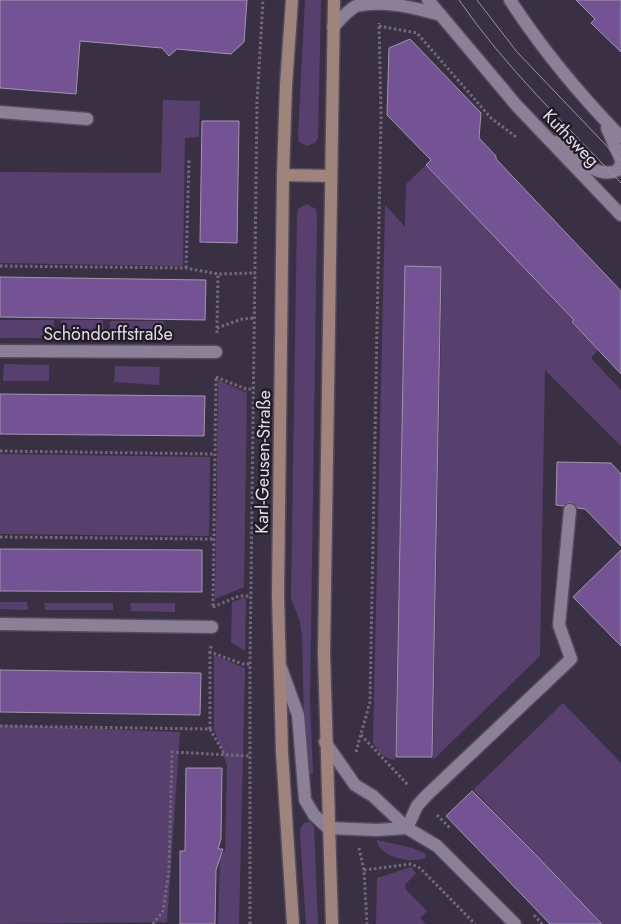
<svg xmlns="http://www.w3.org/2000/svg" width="621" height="924" font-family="Jost,sans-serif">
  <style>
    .green { fill: #57406d }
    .building { fill: #745394; stroke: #a196ae }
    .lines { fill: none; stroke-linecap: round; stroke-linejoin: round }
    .service-casing { stroke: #534b5b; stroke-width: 15 }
    .minor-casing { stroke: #534b5b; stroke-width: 15 }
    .tertiary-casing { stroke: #534b5b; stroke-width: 15 }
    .secondary-casing { stroke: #534b5b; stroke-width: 15 }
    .path { stroke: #726a7b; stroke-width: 3; stroke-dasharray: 2.5 2.5; stroke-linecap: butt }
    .service { stroke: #8c8098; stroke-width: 12 }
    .minor { stroke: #8c8098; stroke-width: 12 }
    .tertiary { stroke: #8c8098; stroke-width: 12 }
    .secondary { stroke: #9f847c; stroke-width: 12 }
    .tram { stroke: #9a93a3; stroke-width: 1 }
    .labels { text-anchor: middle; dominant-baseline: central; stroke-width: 4.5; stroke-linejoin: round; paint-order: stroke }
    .street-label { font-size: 18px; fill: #e1dbe8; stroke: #1f1a23 }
  </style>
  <rect width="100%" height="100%" fill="#3a3044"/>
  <!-- green -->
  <g class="green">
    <path d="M305,0H321L318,138L315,143L307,146L299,142L298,136Z"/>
    <path d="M163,100L200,101L199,137L185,138L183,266L0,263V172L161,173Z"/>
    <path d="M426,165L574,320L572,323L598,350L591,358L621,390V446L545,370L540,656L433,760L442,267L405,266L395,760C384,759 377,751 373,742L385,205L405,227L406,184Z"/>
    <path d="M307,204L316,209L317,216L310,703L313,773L308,775L305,766L302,637L300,622L291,598L297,215L298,209Z"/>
    <rect x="0" y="320" width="54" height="18"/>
    <path d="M61,320H103L104,338L60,339Z"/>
    <path d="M110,321H164L165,339H110Z"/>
    <path d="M4,364L49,365V381H3Z"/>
    <path d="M115,366L160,367L159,385L114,382Z"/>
    <path d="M218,380L247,393L244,587L215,599Z"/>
    <path d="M0,454L210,457L209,536L0,534Z"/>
    <path d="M243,598H246L245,651L231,642L232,602Z"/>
    <path d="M0,602H27L28,610L0,609Z"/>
    <path d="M44,603H113V610H45Z"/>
    <path d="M130,603H175V612L131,611Z"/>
    <path d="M214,655L245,668L239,924H218L220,855L225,851L227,765L214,729Z"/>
    <path d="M563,703L621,763V924H603L473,790Z"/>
    <path d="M0,725L180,732L167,922L0,924Z"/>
    <path d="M310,822L314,827L318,924H306L300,835L301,827L304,823Z"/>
    <path d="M377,840L413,848L426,854L425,858C411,864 378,857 377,840Z"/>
    <path d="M411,867L416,873L405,885L406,890L427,911L420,918L426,924H376L377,878Z"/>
  </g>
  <!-- building -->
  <g class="building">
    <path d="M0,0H247L244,42L231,54L177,49L169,56L162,48L80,41L76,94L0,88Z"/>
    <path d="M576,0H621V52L591,23L595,19Z"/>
    <path d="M410,39L481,113L479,138L496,156V159L621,291V374L572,322L574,320L426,165L431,160L387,115L389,48Z"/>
    <path d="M202,121H239L237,243L200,242Z"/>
    <path d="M405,266L441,267L432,757H396Z"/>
    <path d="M0,277L206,280L205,320L0,317Z"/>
    <path d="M0,394L205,396L204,436L0,434Z"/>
    <path d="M557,462L611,463L621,474V546L585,509L578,508L571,502L563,506L556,505Z"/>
    <path d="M0,549L202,550V592L0,591Z"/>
    <path d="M621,550V646L573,597Z"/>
    <path d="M0,670L201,673L200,715L0,712Z"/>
    <path d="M186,768H222L221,839L218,849H223L216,870L215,924H180V851H185Z"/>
    <path d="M472,791L532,851L602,924H550L446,816Z"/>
  </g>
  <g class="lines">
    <defs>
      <g id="service">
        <path d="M0,112L87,119"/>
        <path d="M407,828L417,806L426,796L571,659L559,625L570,510"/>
      </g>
      <g id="minor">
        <path d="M333,27C340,20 347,11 356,6C382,0 412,7 437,14"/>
        <path d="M0,351L216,352"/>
        <path d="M0,624L212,627"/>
        <path d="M281,668L298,715L305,800L314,815L328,828L377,830L407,828"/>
        <path d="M325,742L355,785L373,796L407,828L437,846L515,924"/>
      </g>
      <g id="tertiary">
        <path d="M428,0L517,106L621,215"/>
        <path d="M510,0C542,49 580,95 621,137"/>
        <path d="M607,128L621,160"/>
        <path d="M559,141C575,154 596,181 618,170L621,164"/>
      </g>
      <g id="secondary">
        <path d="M292,0L286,85L283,175L278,595L282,752L293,924"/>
        <path d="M283,175L330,176"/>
        <path d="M332,924L324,653L334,0"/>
      </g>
    </defs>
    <!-- service casing -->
    <use href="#service" class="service-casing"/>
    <!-- minor casing -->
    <use href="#minor" class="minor-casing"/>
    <!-- tertiary casing -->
    <use href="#tertiary" class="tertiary-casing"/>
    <!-- secondary casing -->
    <use href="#secondary" class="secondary-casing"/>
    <!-- path -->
    <g class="path">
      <path d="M379,26L417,33L491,118L516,137"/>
      <path d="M0,266L186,268L218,274L256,273"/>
      <path d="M186,268L189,158"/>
      <path d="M217,328L218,274"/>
      <path d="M217,333V328L242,319L255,318"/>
      <path d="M216,377L246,389H254"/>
      <path d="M0,451L215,454"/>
      <path d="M0,537L214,539"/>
      <path d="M213,606L216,377"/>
      <path d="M213,607L239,596H251"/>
      <path d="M211,646L210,652L243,664H250"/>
      <path d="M0,726L210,729L225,755"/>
      <path d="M210,729V652"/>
      <path d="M361,735L408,785"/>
      <path d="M356,752L370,702L381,115L379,23"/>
      <path d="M437,815L450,828"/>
      <path d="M359,848L364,870L367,924"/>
      <path d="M364,870L411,864L420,868L475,924"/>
      <path d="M534,915L542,924"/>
      <path d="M153,924L163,911L169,870L172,752L250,756"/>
      <path d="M250,924V664L257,102L263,0"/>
    </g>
    <!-- service -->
    <use href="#service" class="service"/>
    <!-- minor -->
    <use href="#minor" class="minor"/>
    <!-- tertiary -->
    <use href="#tertiary" class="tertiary"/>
    <!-- secondary -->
    <use href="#secondary" class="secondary"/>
    <!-- tram -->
    <g class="tram">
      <path d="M459,0C505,67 565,124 621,183"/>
      <path d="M477,0L517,52L621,161"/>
    </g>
  </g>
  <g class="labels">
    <!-- street labels -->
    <g class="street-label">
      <text transform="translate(571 138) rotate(46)">Kuthsweg</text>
      <text x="108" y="334">Schöndorffstraße</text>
      <text transform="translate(263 462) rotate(-89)">Karl-Geusen-Straße</text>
    </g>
  </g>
</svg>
